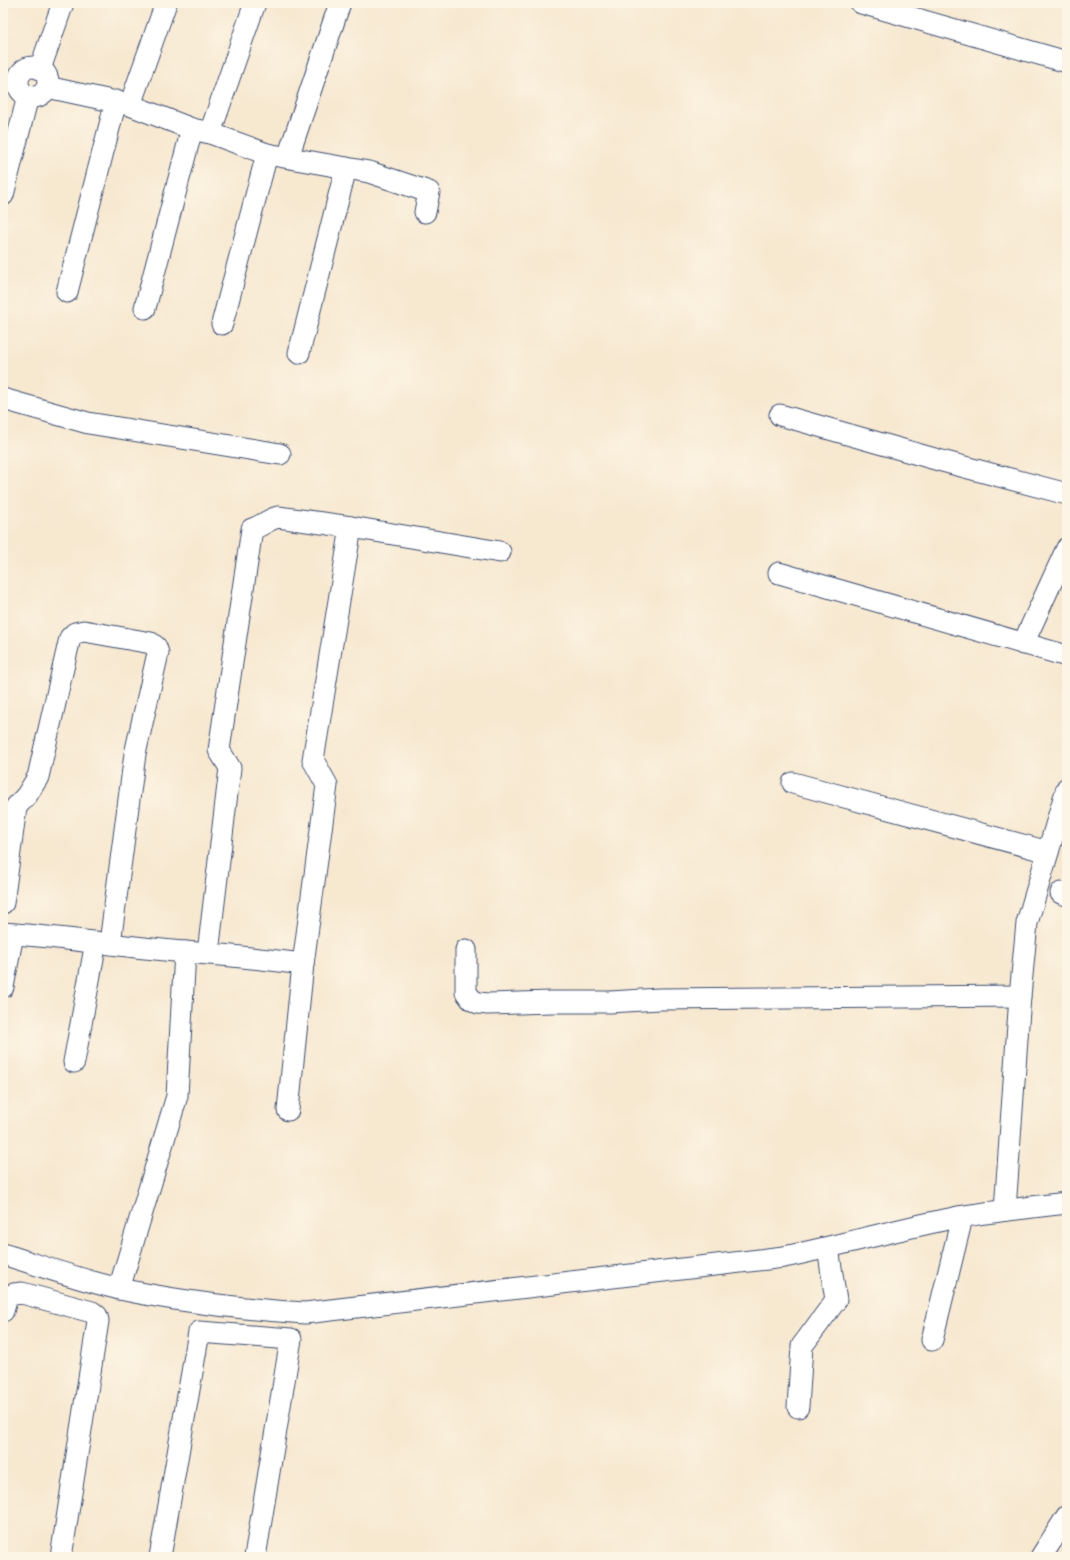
<svg xmlns="http://www.w3.org/2000/svg" width="1070" height="1560" font-family="'IM FELL English',serif">
  <style>
    .lines { fill: none; stroke-linecap: round; stroke-linejoin: round }
    .minor-casing { stroke: #3c4b6f; stroke-width: 23 }
    .minor { stroke: #fff; stroke-width: 21 }
  </style>
  <rect width="100%" height="100%" fill="#fcf5e5"/>
  <filter id="ink" filterUnits="userSpaceOnUse"><feTurbulence type="fractalNoise" baseFrequency=".025" numOctaves="2"/><feDisplacementMap in="SourceGraphic" scale="8" xChannelSelector="R" yChannelSelector="G"/><feConvolveMatrix kernelMatrix="1 2 1 2 8 2 1 2 1" color-interpolation-filters="sRGB"/></filter>
  <filter id="wash" filterUnits="userSpaceOnUse"><feTurbulence type="fractalNoise" baseFrequency=".012" numOctaves="4" result="noise"/><feDisplacementMap in="SourceGraphic" scale="16" xChannelSelector="R" yChannelSelector="G"/><feGaussianBlur stdDeviation="0.9" result="paint"/><feColorMatrix in="noise" values="0 0 0 0 0 0 0 0 0 0 0 0 0 0 0 0 0 1.4 0 .05"/><feComposite in="paint" operator="in"/></filter>
  <g filter="url(#wash)">
    <rect width="100%" height="100%" fill="#f7e8d0"/>
  </g>
  <g filter="url(#ink)">
    <g class="lines">
      <defs>
        <g id="minor">
          <path d="M861,3L1067,62"/>
          <circle cx="33" cy="82" r="15"/>
          <path d="M40,69L63,3"/>
          <path d="M47,87L130,105L192,129L210,133L267,154L369,172L429,192L425,212"/>
          <path d="M130,105L166,3"/>
          <path d="M210,133L255,3"/>
          <path d="M288,157L340,3"/>
          <path d="M3,195L28,96"/>
          <path d="M67,292L116,101"/>
          <path d="M145,308L192,129"/>
          <path d="M222,324L267,154"/>
          <path d="M299,353L346,168"/>
          <path d="M3,399L88,423L280,454"/>
          <path d="M780,415L942,461L1067,494"/>
          <path d="M779,573L1067,656"/>
          <path d="M1023,644L1067,548"/>
          <path d="M793,783L1048,852"/>
          <path d="M1061,893L1067,895"/>
          <path d="M3,903L16,807L27,795L38,777L70,638L75,633L84,631L151,643L156,647L158,653L135,754L110,943"/>
          <path d="M3,933C64,937 124,947 185,952C225,955 264,959 303,964"/>
          <path d="M466,950V992L471,999L478,1003L488,1004L551,1002H610L659,999L1020,996"/>
          <path d="M208,953L230,768L219,750L252,529C262,526 269,519 278,517L351,527L500,552"/>
          <path d="M3,987L13,934"/>
          <path d="M74,1062L96,942"/>
          <path d="M288,1110L303,964L327,785L313,760L351,527"/>
          <path d="M1005,1210L1020,996L1027,923L1067,788"/>
          <path d="M3,1254C41,1266 80,1280 120,1289C181,1302 243,1309 305,1313L784,1257C843,1245 900,1228 959,1217C995,1211 1031,1207 1067,1203"/>
          <path d="M119,1289L177,1096L185,952"/>
          <path d="M3,1311L7,1297L14,1294L22,1293L92,1312L97,1316L98,1321L61,1557"/>
          <path d="M932,1340L960,1226L958,1217"/>
          <path d="M798,1407L802,1346L836,1300L828,1248"/>
          <path d="M160,1557L199,1332L291,1339L255,1557"/>
          <path d="M1041,1557L1067,1516"/>
        </g>
      </defs>
      <!-- minor casing -->
      <use href="#minor" class="minor-casing"/>
      <!-- minor -->
      <use href="#minor" class="minor"/>
    </g>
  </g>
  <!-- margin -->
  <rect width="1070" height="1560" fill="none" stroke="#fcf5e5" stroke-width="16"/>
</svg>
